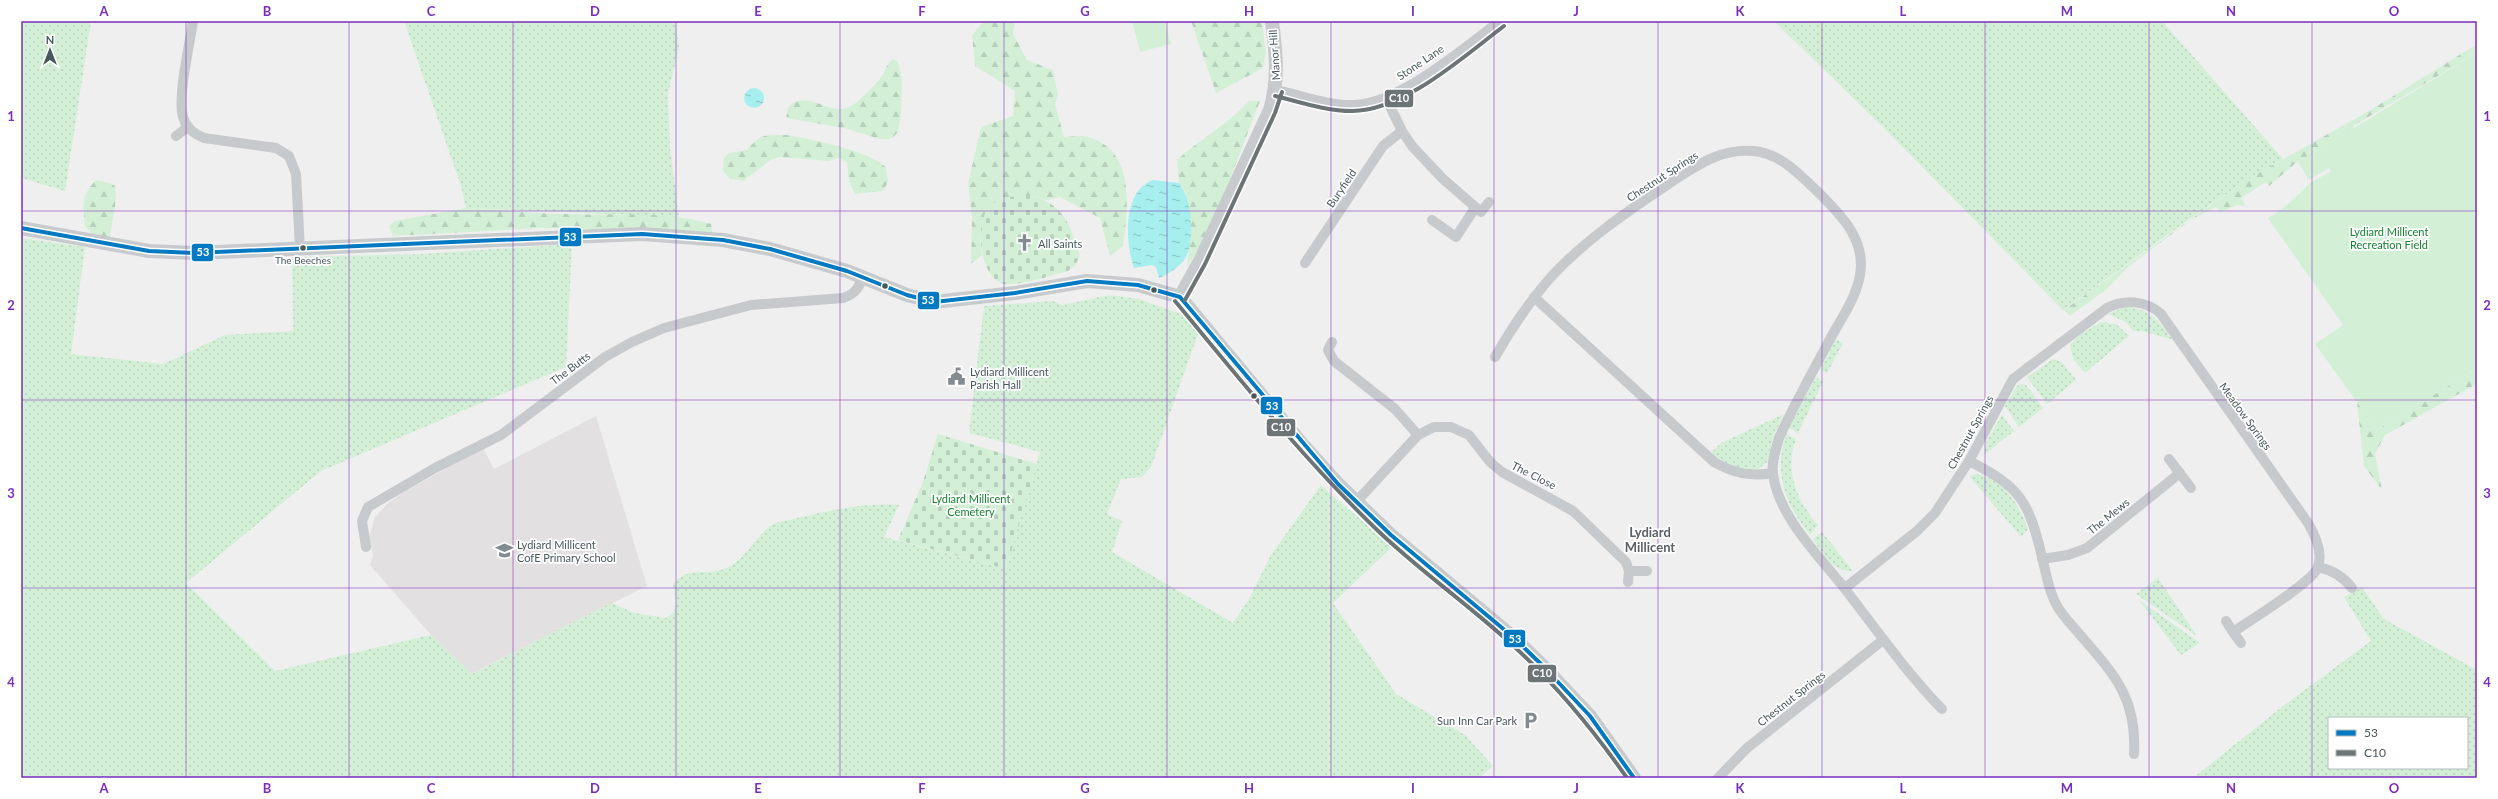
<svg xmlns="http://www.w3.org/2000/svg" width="2498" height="799" font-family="Lato,sans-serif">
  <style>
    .education { fill: #e2e0e1 }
    .grass { fill: url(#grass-dots); fill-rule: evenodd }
    .forest { fill: url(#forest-firs) }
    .cemetery { fill: url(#cemetery-stones) }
    .park { fill: #d3f0d7 }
    .water { fill: url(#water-ripples) }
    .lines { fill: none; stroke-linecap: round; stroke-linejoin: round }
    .street { stroke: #c6cacc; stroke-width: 10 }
    .secondary { stroke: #c7cbcd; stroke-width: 14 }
    .bus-1-casing { stroke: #fff; stroke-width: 7 }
    .bus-2-casing { stroke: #fff; stroke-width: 7 }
    .bus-1 { stroke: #0279c1; stroke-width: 4 }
    .bus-2 { stroke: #6c7476; stroke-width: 4 }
    .grid { fill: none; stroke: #7b2cbf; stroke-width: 1; stroke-opacity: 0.55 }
    .bus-dot { fill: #46575d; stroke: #fff; stroke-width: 1.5 }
    .labels { text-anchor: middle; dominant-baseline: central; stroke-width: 3.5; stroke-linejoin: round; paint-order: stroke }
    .bus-label { font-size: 10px; fill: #46575d; stroke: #fff }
    .street-label { font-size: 11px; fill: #46575d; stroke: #fff }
    .park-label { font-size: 11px; fill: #138130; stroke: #fff }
    .poi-label { font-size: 11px; fill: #46575d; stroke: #fff; text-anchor: start }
    .quarter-label { font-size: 13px; font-weight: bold; fill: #5b6164; stroke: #fff }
    .line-badge { stroke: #fff; stroke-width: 1.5 }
    .badge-label { font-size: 11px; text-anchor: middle; font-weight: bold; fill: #fff }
    .neatline { fill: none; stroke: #7b2cbf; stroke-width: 1.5 }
    .grid-label { font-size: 13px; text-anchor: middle; font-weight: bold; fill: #7b2cbf }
  </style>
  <defs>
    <pattern id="grass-dots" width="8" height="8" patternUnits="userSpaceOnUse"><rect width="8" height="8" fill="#d3f0d7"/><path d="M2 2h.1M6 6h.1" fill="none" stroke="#b6d0bb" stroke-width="1.8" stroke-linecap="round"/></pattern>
    <pattern id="forest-firs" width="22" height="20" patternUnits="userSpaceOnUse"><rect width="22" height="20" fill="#d3f0d7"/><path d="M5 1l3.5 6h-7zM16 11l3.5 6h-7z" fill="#b6d0bb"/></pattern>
    <pattern id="cemetery-stones" width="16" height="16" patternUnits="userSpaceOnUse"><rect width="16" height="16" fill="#d3f0d7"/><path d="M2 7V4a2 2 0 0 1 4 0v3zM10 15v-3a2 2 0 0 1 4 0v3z" fill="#b6d0bb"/></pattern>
    <pattern id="water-ripples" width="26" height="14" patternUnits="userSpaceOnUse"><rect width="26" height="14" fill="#a6efee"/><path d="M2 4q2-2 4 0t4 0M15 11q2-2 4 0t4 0" fill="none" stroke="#89c4c4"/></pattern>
  </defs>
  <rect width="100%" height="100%" fill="#f0efef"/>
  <!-- education -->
  <path class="education" d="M596,416L647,586L471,674L431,635L370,565L373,555L369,538L375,517L387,504L404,492L483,448L494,469Z"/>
  <!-- grass -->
  <g class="grass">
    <path d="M21,21H91L65,191L21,178Z"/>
    <path d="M404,21H675L679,46L668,94L670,147L679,217L466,208L461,186Z"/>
    <path d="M1774,21H2162L2283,159C2206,203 2136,259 2063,310L1884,128Z"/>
    <path d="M21,238L85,247L71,354L163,364L225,335L293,331L292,257L421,254L572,244L566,367L321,471L186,583L275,671L431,635L472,674L612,603L634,613L666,618L674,612L676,601L673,584C692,564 703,577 724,569C746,561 752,540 770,526C775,522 786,521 793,519C828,511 863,502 899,505L884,537L1006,569L1040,452L969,433L984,306L1053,301L1062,305L1109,295L1139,299L1184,315L1198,334L1151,467L1142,477L1121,479L1107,514L1122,521L1112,552L1233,623L1249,599L1271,555L1321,485L1392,547L1333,603L1396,694L1465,735L1493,766L1479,778H21Z"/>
    <path d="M2125,307C2150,308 2159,321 2173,340L2142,331H2133L2126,322L2108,314Z"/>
    <path d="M2101,322L2116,324L2129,336L2085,373L2073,359L2070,345L2078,336Z"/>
    <path d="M1836,339L1843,343L1827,373L1820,370Z"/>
    <path d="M2053,359L2062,362L2076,380L2047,404L2027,377Z"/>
    <path d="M1816,377L1823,382L1798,433L1789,428Z"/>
    <path d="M2021,384L2026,385L2043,408L2019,427L2005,406L2017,386Z"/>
    <path d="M1784,414L1774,435L1767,462L1758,469C1743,474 1722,462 1711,453L1721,443Z"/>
    <path d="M2002,415L2014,431L1984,455L1985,444Z"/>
    <path d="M1786,434L1796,439C1784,470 1797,501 1818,525L1810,535C1785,504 1773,473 1786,434Z"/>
    <path d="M1976,474C2003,478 2020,506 2028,529L2021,537L1969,476Z"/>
    <path d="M1822,532L1853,571C1833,572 1824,555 1813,539Z"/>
    <path d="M2158,578L2197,636L2136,594Z"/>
    <path d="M2362,587L2384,619L2477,670V778H2193L2287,703L2371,641L2344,597ZM2329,718H2467V768H2329Z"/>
    <path d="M2139,600L2142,602L2200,643L2181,655Z"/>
  </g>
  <!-- forest -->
  <g class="forest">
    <path d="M984,21H1015L1013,34L1027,60L1053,70L1058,95L1055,104L1064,137C1071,137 1081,135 1088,137C1136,150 1128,208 1123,246L1110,256L1100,218L1060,197L1047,200L1031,195L980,237L982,255L971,264L972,216L968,184L981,127L1013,116L1015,91L975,66L972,35Z"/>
    <path d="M1191,21H1262L1266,53L1263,68L1216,93Z"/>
    <path d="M2477,44V53L2353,126L2355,129L2297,162L2269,186L2266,182L2241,198L2246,206L2237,205L2221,212L2216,207L2189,221L2128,267L2107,289L2070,316L2064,310L2246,180L2369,111Z"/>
    <path d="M894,59L898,62L902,80L901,114L898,132L893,137L889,139H880L844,128L786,118L788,108C805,88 826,114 846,108C856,106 875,85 882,76C885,69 888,62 894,59Z"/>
    <path d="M1249,101H1260L1211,228L1187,267L1191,224L1185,191L1179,183L1177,160C1200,139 1228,124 1249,101Z"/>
    <path d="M786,135C807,138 875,152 886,168L888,182L883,191L855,194L849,181L847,162L839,158L828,161L780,157L771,160L743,181L730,179L723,171L724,158L729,153L747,150C762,133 764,135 786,135Z"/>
    <path d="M96,180L110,183L115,186C118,202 111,223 110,240H98L85,226C83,205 81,195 96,180Z"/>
    <path d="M466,208C497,209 528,213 560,214C610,216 662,210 711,224L713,234L691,231L543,228L393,236L389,226L395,221Z"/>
    <path d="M2477,368V384L2385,435L2375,454L2382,490L2364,466L2357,402L2377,430Z"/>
  </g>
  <!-- cemetery -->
  <g class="cemetery">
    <path d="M1031,195C1065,205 1070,225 1080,256L1075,265L1068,271C1052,275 1021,286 1005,284C979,280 974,222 990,206C1000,196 1018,196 1031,195Z"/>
    <path d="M938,434L1037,464L1006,569L898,540L923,482Z"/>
  </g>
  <!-- park -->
  <g class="park">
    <path d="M1132,21H1165L1171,44L1140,52Z"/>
    <path d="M2477,53V368L2377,430L2315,344L2343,325L2268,218L2285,207L2310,183L2331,171L2329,168L2309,180L2298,162Z"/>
  </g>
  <!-- water -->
  <g class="water">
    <circle cx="754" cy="98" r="10"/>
    <path d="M1153,180L1179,183C1192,198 1196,243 1184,260C1178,268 1168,274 1159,278L1156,267L1152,265L1134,268C1125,243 1122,191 1153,180Z"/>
  </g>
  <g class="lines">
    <!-- street -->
    <g class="street">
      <path d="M193,21C190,44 177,97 183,117C186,128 194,134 204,138L276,148L289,156L296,174L300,249"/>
      <path d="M1276,90C1300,95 1328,106 1354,105C1399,104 1464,48 1500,21"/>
      <path d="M1386,98L1402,131L1412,146L1442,178L1481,212L1489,202"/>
      <path d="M176,136L188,127"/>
      <path d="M1432,220L1456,237L1475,208"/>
      <path d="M1305,263L1383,146L1402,131"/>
      <path d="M1534,297L1714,462C1733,473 1750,477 1773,473"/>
      <path d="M1332,342L1328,350L1334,361L1395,409L1418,435"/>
      <path d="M1495,357C1511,329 1529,302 1551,277C1583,242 1625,213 1664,187C1680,176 1697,164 1715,157C1727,152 1741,150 1753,151C1781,153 1801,176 1820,194C1842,216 1866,240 1860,275C1856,299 1840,320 1829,341C1812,373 1794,405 1779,438C1776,450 1771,462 1773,474C1778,516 1820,557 1845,589C1876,629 1906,672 1942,709"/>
      <path d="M2169,459L2191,488"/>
      <path d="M1969,461C2021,487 2029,502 2042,557C2046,573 2048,589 2056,604C2062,616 2073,626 2082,637C2116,676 2137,700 2134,754"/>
      <path d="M1357,501L1418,435L1434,427H1451L1469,435L1490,462L1502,472L1573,511L1626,562L1629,571L1628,582"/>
      <path d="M366,547L362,521L368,507L435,468L501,435L605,357L632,342L664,328L751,305L843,298C855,294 858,289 863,277"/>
      <path d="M2042,559L2068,555L2087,548L2180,473"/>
      <path d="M2318,567C2332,570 2343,576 2352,588"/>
      <path d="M1629,571H1647"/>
      <path d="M1845,588L1917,531L1935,513L1969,461L2013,379L2107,308C2124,299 2146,300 2161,314L2308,523C2315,535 2323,553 2318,567C2313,582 2249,621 2233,632L2226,621"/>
      <path d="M2233,632L2241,643"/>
      <path d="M1718,778L1747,748L1883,640"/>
    </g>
    <!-- secondary -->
    <g class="secondary">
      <path d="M21,228L149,251L194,253L642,234L723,240L770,249L847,271L907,295L934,302L1015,293L1087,281L1138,285L1180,297L1302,444L1338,484L1391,535L1513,637L1541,664L1590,716L1634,778"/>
      <path d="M1180,297L1200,261L1270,110C1279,80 1276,52 1272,21"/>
    </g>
    <defs>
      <path id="bus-1" d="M21,228L149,251L194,253L642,234L723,240L770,249L847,271L907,295L934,302L1015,293L1087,281L1138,285L1180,297L1338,484L1391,535L1513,637L1541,664L1590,716L1634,778"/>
      <g id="bus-2">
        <path d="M1275,96C1300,102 1326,111 1352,111C1404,111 1464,56 1504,26"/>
        <path d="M1185,300L1205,264L1275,113L1282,92"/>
        <path d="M1175,301C1239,378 1302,457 1374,527C1416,568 1464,601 1508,641C1553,681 1592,728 1627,778"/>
      </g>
    </defs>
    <!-- bus-1 casing -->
    <use href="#bus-1" class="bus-1-casing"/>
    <!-- bus-2 casing -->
    <use href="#bus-2" class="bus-2-casing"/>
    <!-- bus-1 -->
    <use href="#bus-1" class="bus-1"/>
    <!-- bus-2 -->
    <use href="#bus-2" class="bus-2"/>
  </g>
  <!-- grid -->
  <path class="grid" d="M186,21V778M349,21V778M513,21V778M676,21V778M840,21V778M1004,21V778M1167,21V778M1331,21V778M1494,21V778M1658,21V778M1822,21V778M1985,21V778M2149,21V778M2312,21V778M21,211H2477M21,400H2477M21,588H2477"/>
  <!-- icons -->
  <defs>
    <symbol id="church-bare" viewBox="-9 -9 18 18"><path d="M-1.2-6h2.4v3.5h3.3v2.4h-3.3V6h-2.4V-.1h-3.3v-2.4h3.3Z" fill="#828c90" stroke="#fff" stroke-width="2.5" paint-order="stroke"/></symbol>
    <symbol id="civic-bare" viewBox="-9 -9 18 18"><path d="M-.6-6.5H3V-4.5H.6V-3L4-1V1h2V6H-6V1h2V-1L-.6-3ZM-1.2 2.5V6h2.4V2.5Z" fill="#828c90" stroke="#fff" stroke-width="2.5" paint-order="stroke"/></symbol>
    <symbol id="school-bare" viewBox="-9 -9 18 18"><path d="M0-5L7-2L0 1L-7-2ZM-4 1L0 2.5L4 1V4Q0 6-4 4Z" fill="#828c90" stroke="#fff" stroke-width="2.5" paint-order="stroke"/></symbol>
    <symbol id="parking-bare" viewBox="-9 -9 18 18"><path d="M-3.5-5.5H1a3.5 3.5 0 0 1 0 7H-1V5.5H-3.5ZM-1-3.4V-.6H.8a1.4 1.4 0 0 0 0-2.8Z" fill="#828c90" stroke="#fff" stroke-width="2.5" paint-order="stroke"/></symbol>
  </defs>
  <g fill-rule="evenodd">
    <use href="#church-bare" x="1012" y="230" width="25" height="25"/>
    <use href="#civic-bare" x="944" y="364" width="25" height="25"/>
    <use href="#school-bare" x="492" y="538" width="25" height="25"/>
    <use href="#parking-bare" x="1518" y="708" width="25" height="25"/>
  </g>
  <!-- markers -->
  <g class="bus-dot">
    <circle cx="303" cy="248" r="3.5"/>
    <circle cx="885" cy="286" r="3.5"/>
    <circle cx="1154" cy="290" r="3.5"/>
    <circle cx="1254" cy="396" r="3.5"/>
  </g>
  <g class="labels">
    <!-- bus labels -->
    <g class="bus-label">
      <text x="303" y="260">The Beeches</text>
    </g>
    <!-- street labels -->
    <g class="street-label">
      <text transform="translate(1274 55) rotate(-94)">Manor Hill</text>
      <text transform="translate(1420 62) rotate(-34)">Stone Lane</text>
      <text transform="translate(1662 176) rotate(-33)">Chestnut Springs</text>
      <text transform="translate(1341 188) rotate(-56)">Buryfield</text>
      <text transform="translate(570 368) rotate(-37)">The Butts</text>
      <text transform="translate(2246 416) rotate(54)">Meadow Springs</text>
      <text transform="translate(1970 432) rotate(-61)">Chestnut Springs</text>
      <text transform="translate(1534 475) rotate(27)">The Close</text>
      <text transform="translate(2108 516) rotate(-39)">The Mews</text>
      <text transform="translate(1791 698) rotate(-38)">Chestnut Springs</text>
    </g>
    <!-- park labels -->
    <g class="park-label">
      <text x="2389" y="231">Lydiard Millicent<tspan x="2389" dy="13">Recreation Field</tspan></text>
      <text x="971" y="498">Lydiard Millicent<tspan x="971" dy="13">Cemetery</tspan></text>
    </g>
    <!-- poi labels -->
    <g class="poi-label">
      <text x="1038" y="243">All Saints</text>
      <text x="970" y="371">Lydiard Millicent<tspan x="970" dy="13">Parish Hall</tspan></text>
      <text x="517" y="544">Lydiard Millicent<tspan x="517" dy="13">CofE Primary School</tspan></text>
      <text x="1517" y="720" text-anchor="end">Sun Inn Car Park</text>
    </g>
    <!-- quarter labels -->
    <g class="quarter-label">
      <text x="1650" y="532">Lydiard<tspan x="1650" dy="15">Millicent</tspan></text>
    </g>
  </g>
  <g class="line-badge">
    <rect x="1384" y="89" width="30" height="19" rx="4" fill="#6c7476"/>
    <rect x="559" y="227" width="23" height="20" rx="4" fill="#0279c1"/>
    <rect x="191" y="243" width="23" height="19" rx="4" fill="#0279c1"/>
    <rect x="917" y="291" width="23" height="19" rx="4" fill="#0279c1"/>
    <rect x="1260" y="396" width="23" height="19" rx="4" fill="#0279c1"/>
    <rect x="1266" y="418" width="30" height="19" rx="4" fill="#6c7476"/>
    <rect x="1503" y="629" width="23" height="19" rx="4" fill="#0279c1"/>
    <rect x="1527" y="664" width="30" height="19" rx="4" fill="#6c7476"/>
  </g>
  <g class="badge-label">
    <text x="1399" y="102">C10</text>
    <text x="570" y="241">53</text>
    <text x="203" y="256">53</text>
    <text x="928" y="304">53</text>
    <text x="1272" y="410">53</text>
    <text x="1281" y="431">C10</text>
    <text x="1515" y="643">53</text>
    <text x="1542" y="677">C10</text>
  </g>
  <!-- border -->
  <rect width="2498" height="799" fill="none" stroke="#ffffff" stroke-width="44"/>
  <!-- legend -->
  <rect x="2328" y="717" width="140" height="52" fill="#ffffff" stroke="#b5bcbe"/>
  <rect x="2336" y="730" width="20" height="6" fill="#0279c1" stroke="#b5bcbe"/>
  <text x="2364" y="737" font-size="12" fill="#46575d">53</text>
  <rect x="2336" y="750" width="20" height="6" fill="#6c7476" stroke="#b5bcbe"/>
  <text x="2364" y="757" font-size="12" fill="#46575d">C10</text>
  <!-- north arrow -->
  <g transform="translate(50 50)" stroke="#ffffff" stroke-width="3" paint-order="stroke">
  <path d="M0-3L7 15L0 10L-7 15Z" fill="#46575d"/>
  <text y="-6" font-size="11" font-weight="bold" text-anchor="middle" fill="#46575d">N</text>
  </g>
  <rect x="22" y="22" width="2454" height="755" class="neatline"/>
  <g class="grid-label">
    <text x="104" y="16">A</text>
    <text x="267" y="16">B</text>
    <text x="431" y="16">C</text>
    <text x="595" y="16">D</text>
    <text x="758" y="16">E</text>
    <text x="922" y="16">F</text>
    <text x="1085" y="16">G</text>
    <text x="1249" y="16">H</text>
    <text x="1413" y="16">I</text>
    <text x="1576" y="16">J</text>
    <text x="1740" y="16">K</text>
    <text x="1903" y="16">L</text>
    <text x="2067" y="16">M</text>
    <text x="2231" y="16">N</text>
    <text x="2394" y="16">O</text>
    <text x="11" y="121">1</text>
    <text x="2487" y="121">1</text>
    <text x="11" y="310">2</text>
    <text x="2487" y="310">2</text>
    <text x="11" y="498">3</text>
    <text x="2487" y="498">3</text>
    <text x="11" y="687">4</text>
    <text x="2487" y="687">4</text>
    <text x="104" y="793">A</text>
    <text x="267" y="793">B</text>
    <text x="431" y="793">C</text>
    <text x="595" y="793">D</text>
    <text x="758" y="793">E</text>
    <text x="922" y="793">F</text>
    <text x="1085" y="793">G</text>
    <text x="1249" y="793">H</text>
    <text x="1413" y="793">I</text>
    <text x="1576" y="793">J</text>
    <text x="1740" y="793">K</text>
    <text x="1903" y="793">L</text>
    <text x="2067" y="793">M</text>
    <text x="2231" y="793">N</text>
    <text x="2394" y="793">O</text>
  </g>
</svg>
